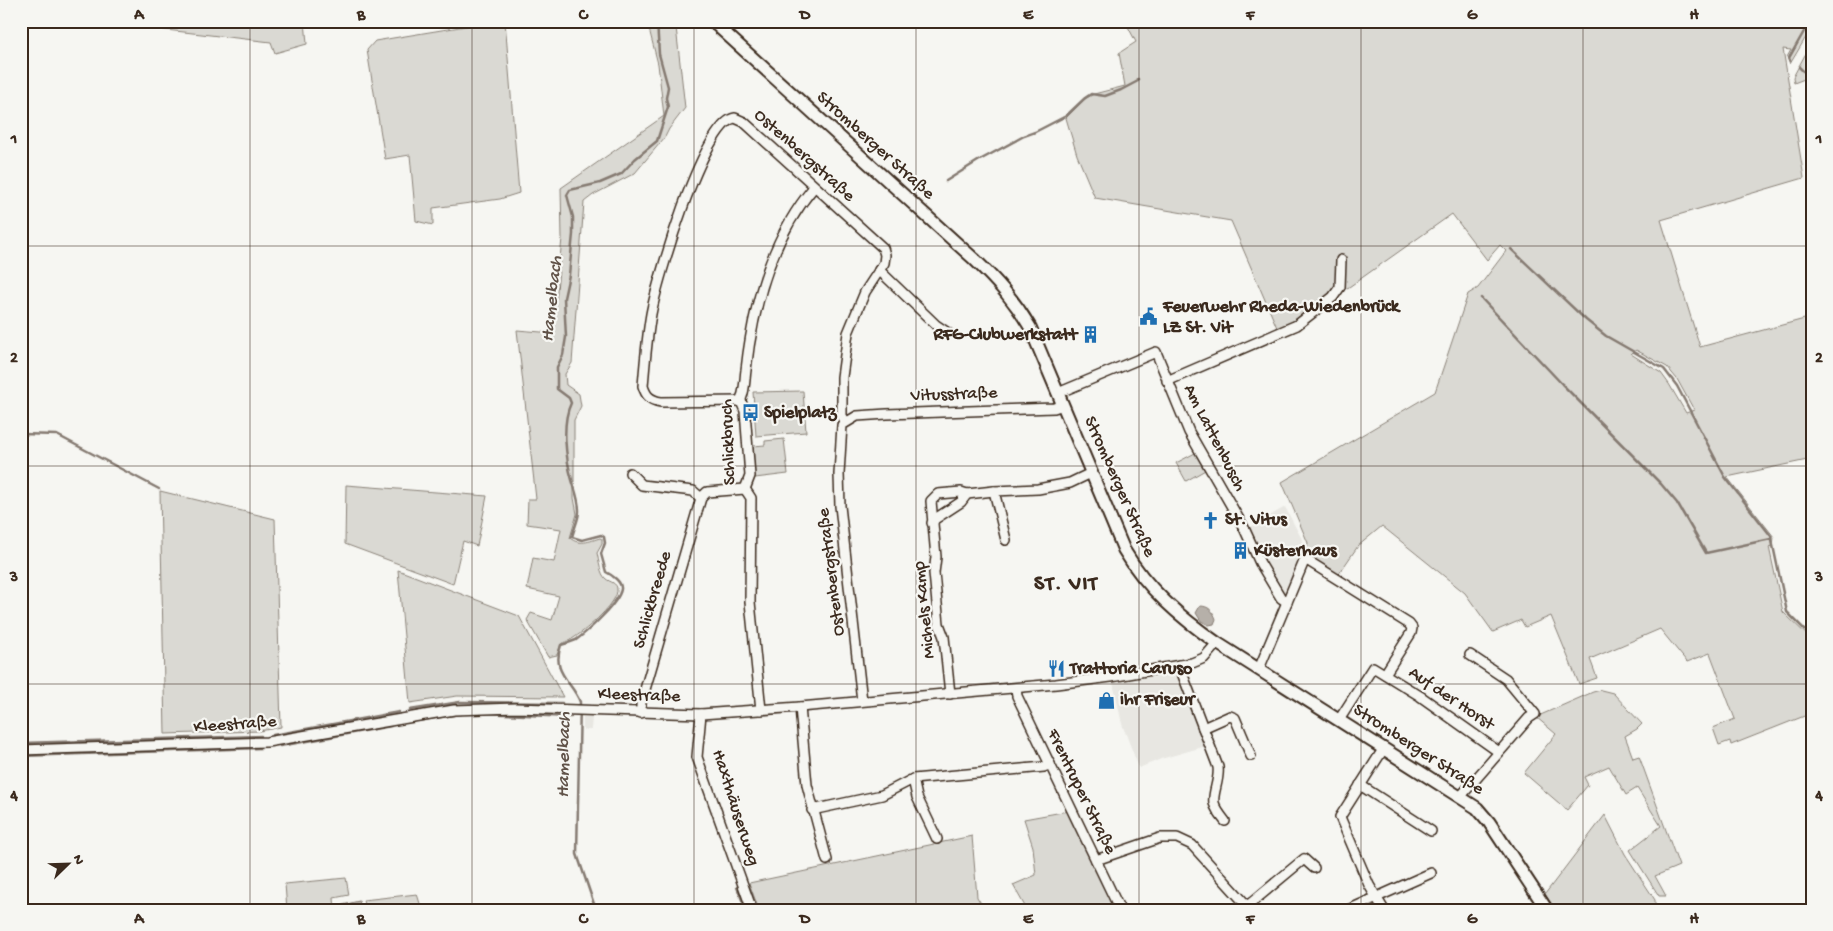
<svg xmlns="http://www.w3.org/2000/svg" width="1833" height="931" font-family="'Gochi Hand',sans-serif">
  <style>
    .built { fill: #e8e7e2 }
    .green { fill: #dad9d3; stroke: #8a8278; fill-rule: evenodd }
    .water { fill: #b6b0a9; stroke: #857a71 }
    .lines { fill: none; stroke-linecap: round; stroke-linejoin: round }
    .stream { stroke: #857a71; stroke-width: 2.5 }
    .minor-casing { stroke: #3b2a1e; stroke-width: 12 }
    .major-casing { stroke: #3b2a1e; stroke-width: 15 }
    .minor { stroke: #f6f6f2; stroke-width: 9 }
    .major { stroke: #f6f6f2; stroke-width: 11 }
    .grid { fill: none; stroke: #3b2a1e; stroke-width: 1; stroke-opacity: 0.55 }
    .labels { text-anchor: middle; dominant-baseline: central; stroke-width: 4.5; stroke-linejoin: round; paint-order: stroke }
    .street-label { font-size: 18px; fill: #3b2a1e; stroke: #f6f6f2 }
    .poi-label { font-size: 18px; font-weight: bold; fill: #3b2a1e; stroke: #f6f6f2; text-anchor: start }
    .water-label { font-size: 19px; font-style: italic; fill: #605248; stroke: #f6f6f2 }
    .district-label { font-size: 22px; font-weight: bold; letter-spacing: 1px; fill: #3b2a1e; stroke: #f6f6f2 }
    .neatline { fill: none; stroke: #3b2a1e; stroke-width: 2 }
    .grid-label { font-size: 16px; text-anchor: middle; font-weight: bold; fill: #3b2a1e }
  </style>
  <rect width="100%" height="100%" fill="#f6f6f2"/>
  <filter id="ink" filterUnits="userSpaceOnUse"><feTurbulence type="fractalNoise" baseFrequency=".02" numOctaves="2"/><feDisplacementMap in="SourceGraphic" scale="10" xChannelSelector="R" yChannelSelector="G"/><feConvolveMatrix kernelMatrix="1 2 1 2 8 2 1 2 1" color-interpolation-filters="sRGB"/></filter>
  <g filter="url(#ink)">
    <!-- built -->
    <g class="built">
      <path d="M1285,507L1305,545L1284,595L1262,561L1250,532L1251,527Z"/>
      <path d="M1177,672L1206,746L1161,759L1139,768L1122,724L1113,683Z"/>
      <path d="M583,717H592L591,730H583Z"/>
    </g>
    <!-- green -->
    <g class="green">
      <path d="M88,21H305L307,44L275,53L271,42Z"/>
      <path d="M496,21H505L519,193L500,199L433,208V225L416,221L410,155L385,159L367,50L375,41Z"/>
      <path d="M647,21H681L676,27L685,108L669,129L665,137L635,173L593,195L584,202L572,363L565,374L566,385L579,394L581,406L574,420V498L577,514L570,538C579,546 590,541 600,538L602,539V544L597,553C599,561 600,574 606,579C610,582 617,583 617,589C619,602 586,630 575,637C571,640 566,642 561,644L557,655L548,657L527,620L531,613L552,620L559,596L527,589L533,558L554,562L561,529L527,524L528,499H536L517,330L553,333L562,238L561,188L664,116L658,64Z"/>
      <path d="M1125,21H1812V27L1790,64L1787,57L1791,50L1783,49L1804,178L1661,220L1700,347L1812,317V459L1727,477L1774,537L1773,546L1769,547L1783,612L1812,640V713L1731,745L1730,741L1719,745L1713,728L1735,719L1710,653L1687,662L1660,629L1590,659L1597,678L1579,684L1551,616L1525,627L1521,620L1493,632L1465,593L1382,526L1358,546L1338,575L1303,554L1308,543L1282,482L1435,392L1468,294L1478,288L1506,251L1500,245L1487,260L1452,214L1349,287C1322,299 1304,318 1278,330L1231,221L1095,198L1077,155L1066,118L1085,99L1094,94L1125,86L1119,53L1136,42ZM1636,350L1667,367L1677,379L1694,410L1686,413L1669,384L1661,373L1631,354Z"/>
      <path d="M1812,42V76L1794,83L1793,77Z"/>
      <path d="M803,391L806,432L756,436L753,392Z"/>
      <path d="M784,439L788,474L755,478L753,446L765,445V441Z"/>
      <path d="M1197,452L1207,469L1186,481L1176,463Z"/>
      <path d="M346,485L487,496L477,546L463,541L453,584L345,544Z"/>
      <path d="M160,491L275,519L281,727L260,731L165,734Z"/>
      <path d="M398,570L519,616L563,697L457,696L410,703Z"/>
      <path d="M1601,690L1613,693L1642,724L1637,729L1625,736L1633,758L1639,756L1679,866L1655,876L1666,896H1659L1630,850L1661,826L1637,788L1626,795L1609,766L1584,777L1588,785L1567,810L1524,773L1556,734L1536,717L1593,692Z"/>
      <path d="M1068,811L1116,910H1027L1013,885L1036,875L1033,847L1024,819Z"/>
      <path d="M1605,815L1625,854L1655,900V907L1653,910H1555L1545,894Z"/>
      <path d="M972,836L977,897L985,910H759L749,883Z"/>
      <path d="M346,878L349,895L334,898L335,910H287L285,884Z"/>
      <path d="M417,894L422,910H365L363,900Z"/>
    </g>
    <!-- water -->
    <g class="water">
      <path d="M1200,606C1209,606 1213,611 1216,619L1214,624L1209,625L1201,621L1196,613Z"/>
      <path d="M359,901L362,910H341L342,905Z"/>
    </g>
    <g class="lines">
      <!-- stream -->
      <g class="stream">
        <path d="M1790,61L1789,58L1810,21"/>
        <path d="M1799,67L1803,71L1812,74"/>
        <path d="M946,181L978,161L1024,136L1035,132L1066,116L1085,98L1091,94L1105,96L1121,90L1138,81V79"/>
        <path d="M1511,249L1586,320L1606,336L1664,369L1677,386L1725,477L1771,536L1787,612L1812,637"/>
        <path d="M1481,298L1562,384L1661,484L1677,503L1706,553L1771,539"/>
        <path d="M21,434L57,435L159,489"/>
        <path d="M410,710L460,702L562,703"/>
        <path d="M481,713L571,717"/>
        <path d="M402,723L460,714"/>
        <path d="M273,735L399,712"/>
        <path d="M21,743L261,736"/>
        <path d="M280,746L391,726"/>
        <path d="M21,756L261,748"/>
        <path d="M737,887L746,910"/>
        <path d="M749,888L757,910"/>
        <path d="M596,910L577,854L580,702C572,681 551,673 561,645C565,644 571,642 576,640C587,632 619,603 621,589C622,582 612,575 606,572L601,554L605,543L604,537L601,535L582,540L572,537C574,528 579,519 579,511C579,500 575,490 572,480C566,459 561,424 571,403L569,398L557,389V367L563,355L566,337L564,298L569,275L573,234V217L567,195L570,190L600,183L621,174L635,159L657,141L668,107L666,98L668,87L659,54L657,21"/>
      </g>
      <defs>
        <g id="minor">
          <path d="M879,270L936,325L948,333"/>
          <path d="M1167,381L1297,325L1333,297L1340,287L1341,260"/>
          <path d="M1058,393L1156,352L1189,432L1244,528L1260,563L1281,598L1287,602"/>
          <path d="M741,401L661,402C650,400 646,396 643,386C645,362 647,337 651,314C657,282 703,122 735,118L744,122L883,248L885,255L884,263L865,292L848,333L842,377V416L846,422"/>
          <path d="M630,473L642,485L693,491L701,498"/>
          <path d="M745,489L750,476L745,411C744,408 741,403 741,400C741,397 743,395 743,393C745,385 745,377 746,370C753,306 772,237 814,187"/>
          <path d="M745,489L751,498L750,602L761,710"/>
          <path d="M994,491L1006,540"/>
          <path d="M932,523L935,519L961,502L967,494"/>
          <path d="M1179,665L1218,767C1220,780 1212,793 1214,803C1216,810 1221,816 1225,821"/>
          <path d="M1259,669L1305,559L1409,624L1412,628L1411,633L1385,674"/>
          <path d="M1016,688L1017,696L1120,910"/>
          <path d="M950,694L944,637L939,624L934,573L936,557L931,501L938,494L961,492L967,494L994,491L1038,489L1070,483L1091,473"/>
          <path d="M862,701L840,506L839,474L842,425L857,416L887,414L1054,408L1063,405"/>
          <path d="M800,707L807,785L827,860"/>
          <path d="M641,713V703L701,498L707,492L745,489"/>
          <path d="M701,714L697,757L752,910"/>
          <path d="M1339,720L1373,667L1420,696L1499,752"/>
          <path d="M1203,728L1230,716L1235,718L1251,756"/>
          <path d="M1384,748L1340,817L1369,885L1384,910"/>
          <path d="M21,750L267,742L454,710L516,708L701,714L800,707L1056,684L1111,677L1192,663L1204,658L1217,643"/>
          <path d="M913,779L917,797L937,839"/>
          <path d="M1360,785L1431,831"/>
          <path d="M1461,796L1529,718L1535,714L1506,679L1470,655"/>
          <path d="M812,810L882,795L913,779L1044,767L1050,764"/>
          <path d="M1096,860L1160,838H1177L1192,845L1242,900L1247,910"/>
          <path d="M1237,910L1251,903L1304,859L1314,868"/>
          <path d="M1348,910L1431,873"/>
        </g>
        <path id="major" d="M712,21L974,259C997,281 1014,300 1030,327L1124,550C1147,589 1180,617 1217,643L1477,808L1489,822L1547,910"/>
      </defs>
      <!-- minor casing -->
      <use href="#minor" class="minor-casing"/>
      <!-- major casing -->
      <use href="#major" class="major-casing"/>
      <!-- minor -->
      <use href="#minor" class="minor"/>
      <!-- major -->
      <use href="#major" class="major"/>
    </g>
  </g>
  <!-- grid -->
  <path class="grid" d="M250,21V910M472,21V910M694,21V910M916,21V910M1139,21V910M1361,21V910M1583,21V910M21,246H1812M21,466H1812M21,684H1812"/>
  <!-- icons -->
  <defs>
    <symbol id="civic-bare" viewBox="-9 -9 18 18"><path d="M-.6-6.5H3V-4.5H.6V-3L4-1V1h2V6H-6V1h2V-1L-.6-3ZM-1.2 2.5V6h2.4V2.5Z" fill="#1f6fb2" stroke="#f6f6f2" stroke-width="2.5" paint-order="stroke"/></symbol>
    <symbol id="building-bare" viewBox="-9 -9 18 18"><path d="M-4-6H4V6H1V3H-1V6H-4ZM-2.5-4.3h1.7v1.8h-1.7ZM.8-4.3h1.7v1.8H.8ZM-2.5-1h1.7V.8h-1.7ZM.8-1h1.7V.8H.8Z" fill="#1f6fb2" stroke="#f6f6f2" stroke-width="2.5" paint-order="stroke"/></symbol>
    <symbol id="bus-bare" viewBox="-9 -9 18 18"><path d="M-5-6H5V4H4V6H2V4H-2V6H-4V4H-5ZM-3.5-4V0h7V-4ZM-3.5 1.2v1.5H-2V1.2ZM2 1.2v1.5H3.5V1.2Z" fill="#1f6fb2" stroke="#f6f6f2" stroke-width="2.5" paint-order="stroke"/></symbol>
    <symbol id="church-bare" viewBox="-9 -9 18 18"><path d="M-1.2-6h2.4v3.5h3.3v2.4h-3.3V6h-2.4V-.1h-3.3v-2.4h3.3Z" fill="#1f6fb2" stroke="#f6f6f2" stroke-width="2.5" paint-order="stroke"/></symbol>
    <symbol id="restaurant-bare" viewBox="-9 -9 18 18"><path d="M-5-6h1v4h1v-4h1v4h1v-4h1v5L-1.5 .5V6h-2V.5L-5-1ZM5-6V6H3V1.5H1.5Q1.5-4 5-6Z" fill="#1f6fb2" stroke="#f6f6f2" stroke-width="2.5" paint-order="stroke"/></symbol>
    <symbol id="shop-bare" viewBox="-9 -9 18 18"><path d="M-5-2.5h2.3a2.7 3.5 0 0 1 5.4 0H5L5.5 6h-11ZM-1.5-2.5h3a1.5 2.3 0 0 0-3 0Z" fill="#1f6fb2" stroke="#f6f6f2" stroke-width="2.5" paint-order="stroke"/></symbol>
  </defs>
  <g fill-rule="evenodd">
    <use href="#civic-bare" x="1136" y="304" width="25" height="25"/>
    <use href="#building-bare" x="1078" y="322" width="25" height="25"/>
    <use href="#bus-bare" x="738" y="400" width="25" height="25"/>
    <use href="#church-bare" x="1198" y="508" width="25" height="25"/>
    <use href="#building-bare" x="1228" y="538" width="25" height="25"/>
    <use href="#restaurant-bare" x="1044" y="656" width="25" height="25"/>
    <use href="#shop-bare" x="1094" y="688" width="25" height="25"/>
  </g>
  <g class="labels">
    <!-- street labels -->
    <g class="street-label">
      <text transform="translate(875 146) rotate(42)">Stromberger Straße</text>
      <text transform="translate(804 156) rotate(42)">Ostenbergstraße</text>
      <text transform="translate(954 395) rotate(-2)">Vitusstraße</text>
      <text transform="translate(1214 438) rotate(63)">Am Lattenbusch</text>
      <text transform="translate(729 442) rotate(-92)">Schlickbruch</text>
      <text transform="translate(1119 487) rotate(66)">Stromberger Straße</text>
      <text transform="translate(832 572) rotate(-97)">Ostenbergstraße</text>
      <text transform="translate(653 600) rotate(-74)">Schlickbreede</text>
      <text transform="translate(925 610) rotate(-96)">Michels Kamp</text>
      <text transform="translate(639 696) rotate(2)">Kleestraße</text>
      <text transform="translate(1451 699) rotate(34)">Auf der Horst</text>
      <text transform="translate(235 725) rotate(-4)">Kleestraße</text>
      <text transform="translate(1418 750) rotate(33)">Stromberger Straße</text>
      <text transform="translate(1081 792) rotate(64)">Frentruper Straße</text>
      <text transform="translate(735 808) rotate(72)">Haxthäuserweg</text>
    </g>
    <!-- poi labels -->
    <g class="poi-label">
      <text x="1163" y="307">Feuerwehr Rheda-Wiedenbrück<tspan x="1163" dy="21">LZ St. Vit</tspan></text>
      <text x="1077" y="335" text-anchor="end">RFG-Clubwerkstatt</text>
      <text x="764" y="413">Spielplatz</text>
      <text x="1225" y="520">St. Vitus</text>
      <text x="1254" y="551">Küsterhaus</text>
      <text x="1070" y="669">Trattoria Caruso</text>
      <text x="1120" y="700">ihr Friseur</text>
    </g>
    <!-- water labels -->
    <g class="water-label">
      <text transform="translate(553 299) rotate(-84)">Hamelbach</text>
      <text transform="translate(565 755) rotate(-89)">Hamelbach</text>
    </g>
    <!-- district labels -->
    <g class="district-label">
      <text x="1066" y="585">ST. VIT</text>
    </g>
  </g>
  <!-- margin -->
  <rect width="1833" height="931" fill="none" stroke="#f6f6f2" stroke-width="55"/>
  <!-- north arrow -->
  <g transform="translate(68 864) rotate(67)" stroke="#f6f6f2" stroke-width="4" paint-order="stroke">
  <path d="M0-4L9 19L0 12L-9 19Z" fill="#3b2a1e"/>
  <text y="-8" font-size="14" font-weight="bold" text-anchor="middle" fill="#3b2a1e">N</text>
  </g>
  <rect x="28" y="28" width="1778" height="876" class="neatline"/>
  <g class="grid-label">
    <text x="139" y="19">A</text>
    <text x="361" y="19">B</text>
    <text x="583" y="19">C</text>
    <text x="805" y="19">D</text>
    <text x="1028" y="19">E</text>
    <text x="1250" y="19">F</text>
    <text x="1472" y="19">G</text>
    <text x="1694" y="19">H</text>
    <text x="14" y="143">1</text>
    <text x="1819" y="143">1</text>
    <text x="14" y="362">2</text>
    <text x="1819" y="362">2</text>
    <text x="14" y="581">3</text>
    <text x="1819" y="581">3</text>
    <text x="14" y="800">4</text>
    <text x="1819" y="800">4</text>
    <text x="139" y="923">A</text>
    <text x="361" y="923">B</text>
    <text x="583" y="923">C</text>
    <text x="805" y="923">D</text>
    <text x="1028" y="923">E</text>
    <text x="1250" y="923">F</text>
    <text x="1472" y="923">G</text>
    <text x="1694" y="923">H</text>
  </g>
</svg>
